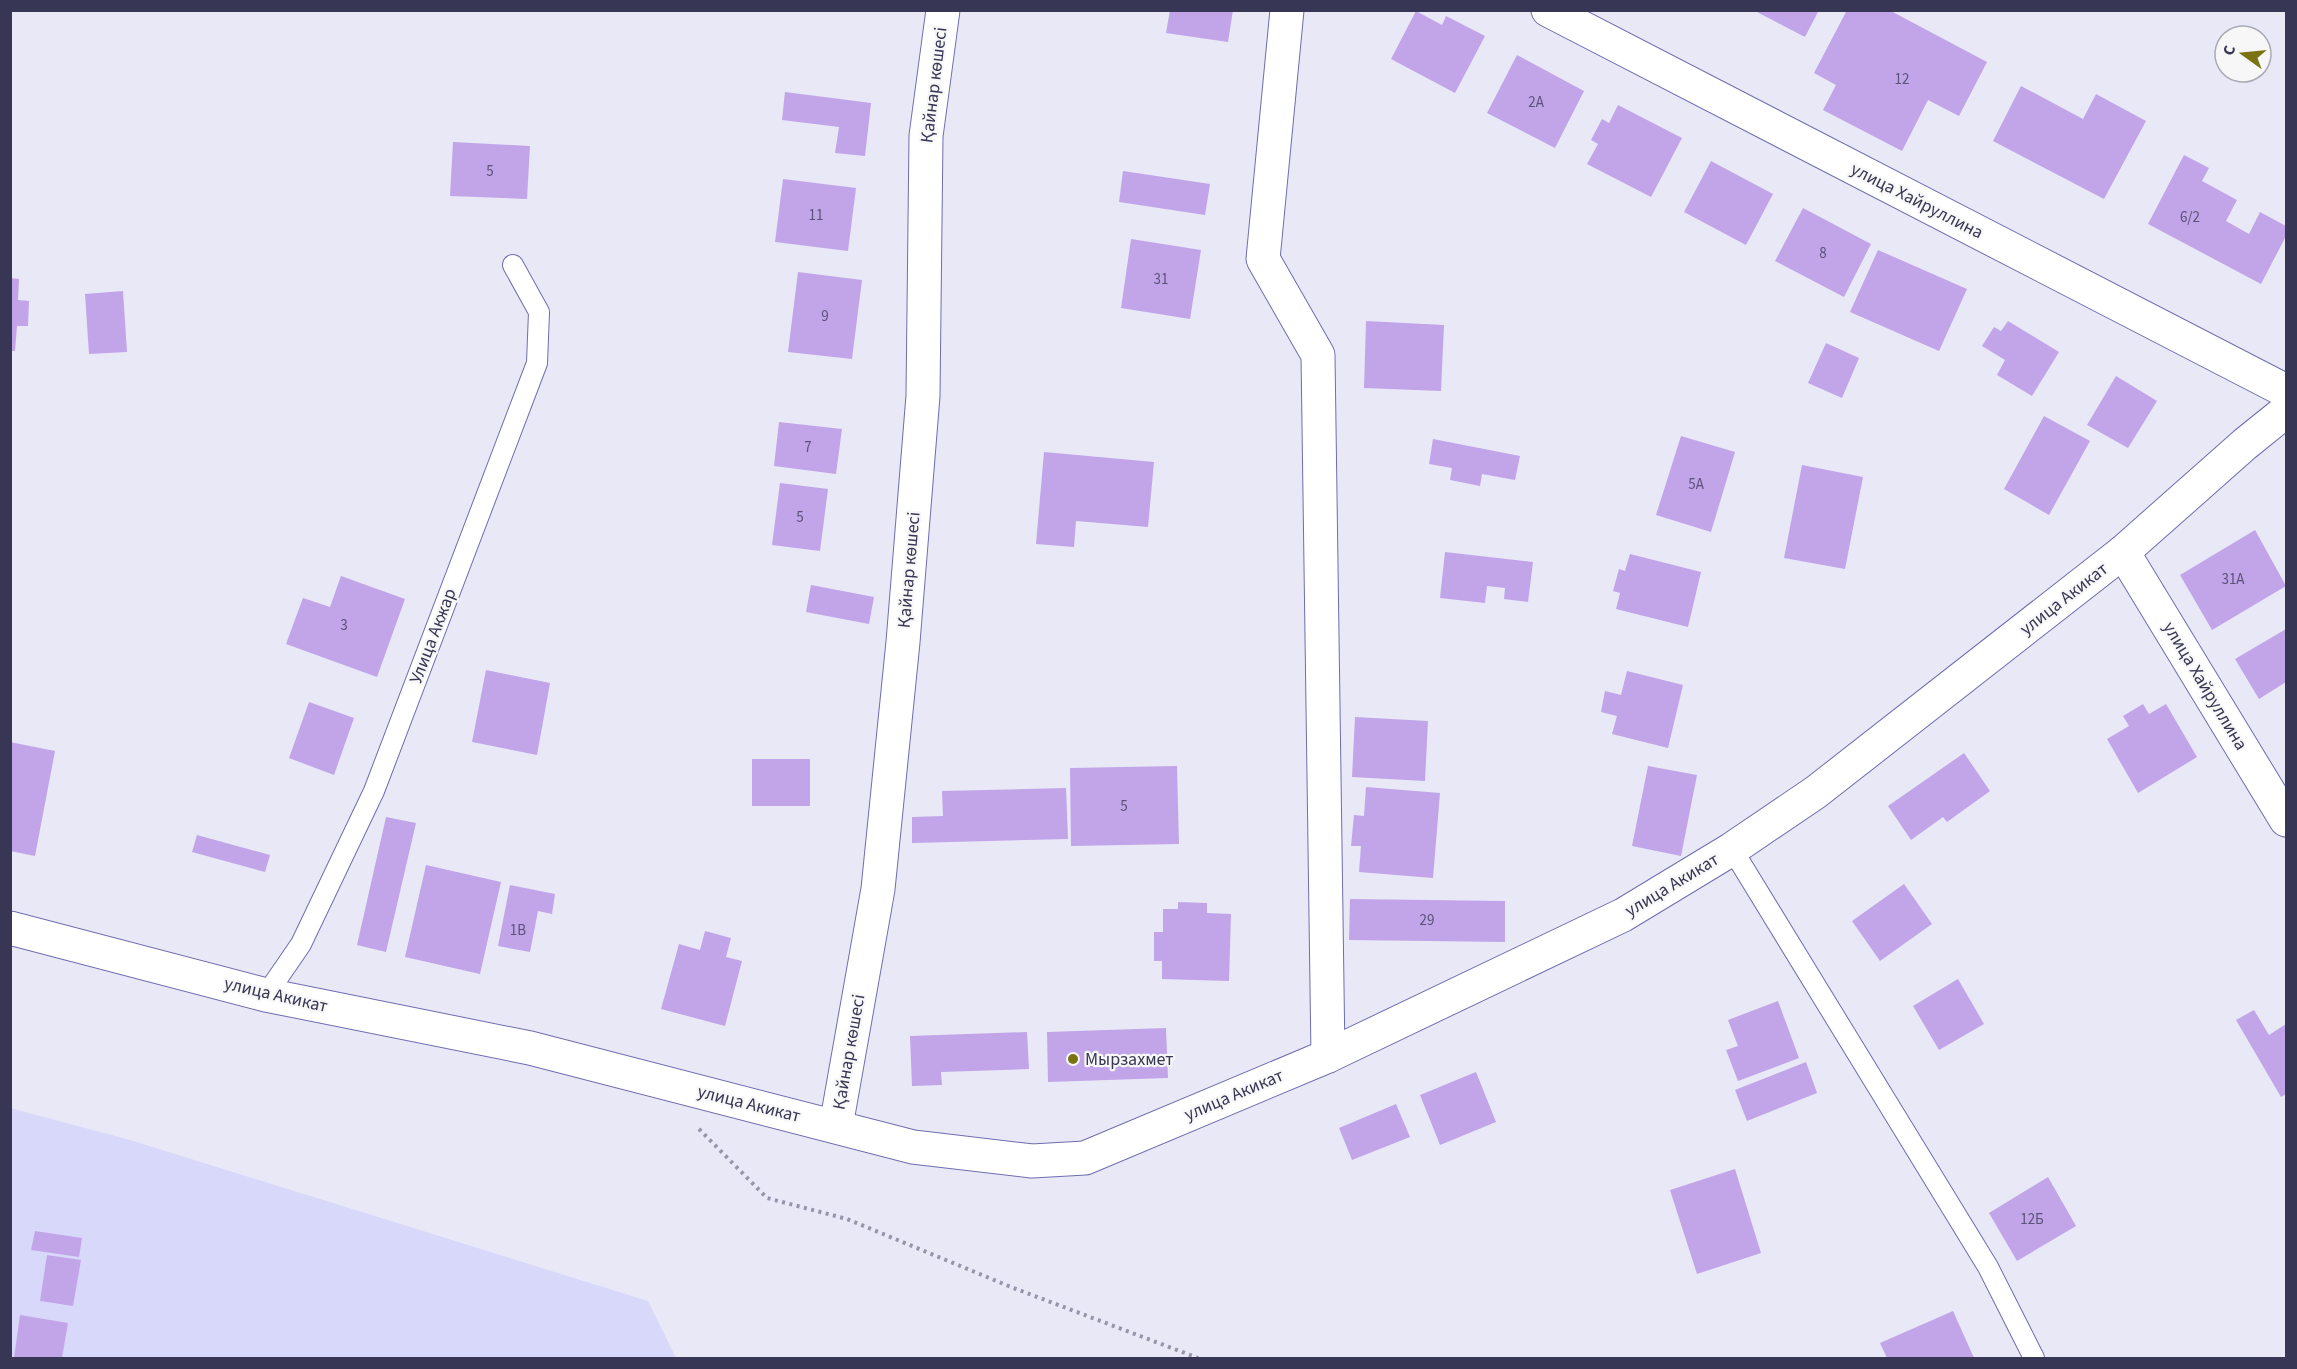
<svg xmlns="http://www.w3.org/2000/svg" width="2297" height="1369" font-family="'Source Sans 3',sans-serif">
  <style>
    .built { fill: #d8d9fa }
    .building { fill: #c2a5e9 }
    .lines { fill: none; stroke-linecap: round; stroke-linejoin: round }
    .service-casing { stroke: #6f6daf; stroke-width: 22 }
    .minor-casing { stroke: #6f6daf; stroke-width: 35 }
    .path { stroke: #9494aa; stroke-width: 4; stroke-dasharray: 3 4.5; stroke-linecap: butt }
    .service { stroke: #fff; stroke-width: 20 }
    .minor { stroke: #fff; stroke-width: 33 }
    .poi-dot { fill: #7b7214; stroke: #f7f7f7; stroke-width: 2 }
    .labels { text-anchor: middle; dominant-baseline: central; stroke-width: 4.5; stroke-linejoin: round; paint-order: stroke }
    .number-label { font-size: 15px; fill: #5a5279 }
    .street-label { font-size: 18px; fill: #373654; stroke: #f7f7f7 }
    .poi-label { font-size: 18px; fill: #373654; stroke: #f7f7f7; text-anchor: start }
  </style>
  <rect width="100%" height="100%" fill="#e8e8f7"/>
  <!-- built -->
  <path class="built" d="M10,1108L130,1140L648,1301L676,1358H11Z"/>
  <!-- building -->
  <g class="building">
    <path d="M1170,10H1233L1228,42L1166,33Z"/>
    <path d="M1753,10H1819L1805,37Z"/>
    <path d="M1847,10H1889L1987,62L1959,116L1928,100L1902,151L1823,110L1836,85L1814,73Z"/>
    <path d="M1416,11L1442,25L1446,16L1485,36L1455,93L1391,59Z"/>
    <path d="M1517,55L1584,91L1555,148L1487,113Z"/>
    <path d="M2021,86L2083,119L2096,94L2146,121L2104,199L1993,141Z"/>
    <path d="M785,92L871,103L865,156L835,153L839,127L782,120Z"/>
    <path d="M1618,105L1682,138L1651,197L1587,164L1598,144L1591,140L1602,119L1609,123Z"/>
    <path d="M453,142L530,146L527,199L450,196Z"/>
    <path d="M2184,155L2209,168L2202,181L2237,200L2226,221L2249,234L2260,212L2286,226V236L2261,284L2148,224Z"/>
    <path d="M1711,161L1773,194L1746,245L1684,212Z"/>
    <path d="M1123,171L1210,184L1205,215L1119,202Z"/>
    <path d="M783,179L856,188L848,251L775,242Z"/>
    <path d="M1803,208L1871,244L1844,297L1775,261Z"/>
    <path d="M1131,239L1201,250L1190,319L1121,308Z"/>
    <path d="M1878,250L1967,289L1939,351L1850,312Z"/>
    <path d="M798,272L862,280L852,359L788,352Z"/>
    <path d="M10,278L19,279L18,300L29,301L28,326H17L15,351H10Z"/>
    <path d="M123,291L127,352L89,354L85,294Z"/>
    <path d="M1366,321L1444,325L1441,391L1364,388Z"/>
    <path d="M2008,321L2059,352L2032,396L1997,375L2005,360L1982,346L1994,327L2001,331Z"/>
    <path d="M1826,343L1859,358L1842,398L1808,383Z"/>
    <path d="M2116,376L2157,401L2128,448L2087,425Z"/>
    <path d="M2044,416L2090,441L2049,515L2004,489Z"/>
    <path d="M779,422L842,429L836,474L774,466Z"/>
    <path d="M1681,436L1735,452L1711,532L1656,515Z"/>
    <path d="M1433,439L1520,456L1515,480L1482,474L1480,486L1450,480L1452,468L1429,464Z"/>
    <path d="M1044,452L1154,462L1148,527L1076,521L1074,547L1036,544Z"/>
    <path d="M1802,465L1863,477L1845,569L1784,558Z"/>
    <path d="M780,483L828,489L820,551L772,545Z"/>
    <path d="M2255,530L2286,586L2212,630L2180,575Z"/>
    <path d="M1445,552L1533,562L1528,602L1504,599L1505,588L1487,586L1485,603L1440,598Z"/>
    <path d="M1630,554L1701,572L1688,627L1616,609L1620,593L1613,591L1619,569L1625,571Z"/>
    <path d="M341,576L405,599L377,677L286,644L303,598L330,607Z"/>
    <path d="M811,585L874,597L869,624L806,612Z"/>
    <path d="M2286,629V682L2259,699L2235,659Z"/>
    <path d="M486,670L550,683L537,755L472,742Z"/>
    <path d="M1627,671L1683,685L1668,748L1612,734L1617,716L1601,712L1605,691L1621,695Z"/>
    <path d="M309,702L354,718L334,775L289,758Z"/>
    <path d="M2143,704L2149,714L2166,704L2197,757L2138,793L2107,739L2129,726L2123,716Z"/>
    <path d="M1355,717L1428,721L1425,781L1352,777Z"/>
    <path d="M10,742L55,751L35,856L10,851Z"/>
    <path d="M1964,753L1990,791L1947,822L1943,817L1911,840L1888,806Z"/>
    <rect x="752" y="759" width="58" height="47"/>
    <path d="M1177,766L1179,844L1071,846L1070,768Z"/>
    <path d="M1648,766L1697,775L1681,856L1632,846Z"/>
    <path d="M1366,787L1440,793L1433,878L1359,872L1361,846H1351L1354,815L1364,816Z"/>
    <path d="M1066,788L1068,839L912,843V817L943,816L942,791Z"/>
    <path d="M386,817L416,823L386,952L357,945Z"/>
    <path d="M197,835L270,855L265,872L192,852Z"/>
    <path d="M426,865L501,882L480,974L405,957Z"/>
    <path d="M1904,884L1932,924L1880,961L1852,921Z"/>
    <path d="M510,885L555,894L552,914L538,911L530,952L498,946Z"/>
    <path d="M1350,899L1505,901V942L1349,940Z"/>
    <path d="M1178,902L1207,903V913L1231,914L1229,981L1162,979V961H1154V932H1163V909H1178Z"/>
    <path d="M705,931L731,938L726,957L742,961L725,1026L661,1009L679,944L700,950Z"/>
    <path d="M1958,979L1984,1024L1939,1050L1913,1006Z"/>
    <path d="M1778,1001L1799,1058L1738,1081L1726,1050L1738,1046L1728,1020Z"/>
    <path d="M2254,1010L2269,1035L2286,1024V1094L2281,1097L2236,1020Z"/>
    <path d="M1166,1028L1168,1078L1048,1082L1047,1032Z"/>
    <path d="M1027,1032L1029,1069L941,1072L942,1085L912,1086L910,1036Z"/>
    <path d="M1806,1062L1817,1093L1747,1121L1735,1090Z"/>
    <path d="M1476,1072L1496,1122L1440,1145L1420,1095Z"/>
    <path d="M1396,1104L1410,1137L1352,1160L1339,1128Z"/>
    <path d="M1735,1169L1761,1253L1697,1274L1670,1190Z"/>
    <path d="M2048,1177L2076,1226L2017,1261L1989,1213Z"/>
    <path d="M35,1231L82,1238L79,1257L31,1250Z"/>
    <path d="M47,1255L81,1260L73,1306L40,1301Z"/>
    <path d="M1953,1311L1974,1358H1887L1880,1343Z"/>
    <path d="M20,1315L68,1323L62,1358H14Z"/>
  </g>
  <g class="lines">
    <defs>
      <g id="service">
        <path d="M1732,849L1988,1267L2034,1358"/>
        <path d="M266,995L301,944L374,791L537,363L539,312L513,265"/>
      </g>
      <g id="minor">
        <path d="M1287,10L1263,259L1318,355L1328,1056"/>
        <path d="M1548,10L2286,391"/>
        <path d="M2123,552L2286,820"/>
        <path d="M10,928L266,995L530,1048L913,1147L1032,1161L1085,1158L1328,1056L1623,915L1732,849L1816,792L2123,552L2245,444L2286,411"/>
        <path d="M836,1126L878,889L903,642L923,396L926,136L943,10"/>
      </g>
    </defs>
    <!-- service casing -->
    <use href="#service" class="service-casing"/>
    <!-- minor casing -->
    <use href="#minor" class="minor-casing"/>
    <!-- path -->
    <path class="path" d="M699,1129L767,1198L847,1219L1011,1287L1198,1358"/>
    <!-- service -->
    <use href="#service" class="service"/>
    <!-- minor -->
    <use href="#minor" class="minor"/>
  </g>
  <!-- markers -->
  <circle class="poi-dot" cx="1073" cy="1059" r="6"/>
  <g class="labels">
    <!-- number labels -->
    <g class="number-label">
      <text x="1902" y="79">12</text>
      <text x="1536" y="102">2А</text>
      <text x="490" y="171">5</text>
      <text x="816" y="215">11</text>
      <text x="2190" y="217">6/2</text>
      <text x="1823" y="253">8</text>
      <text x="1161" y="279">31</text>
      <text x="825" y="316">9</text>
      <text x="808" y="447">7</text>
      <text x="1696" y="484">5А</text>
      <text x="800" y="517">5</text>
      <text x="2233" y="579">31А</text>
      <text x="344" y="625">3</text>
      <text x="1124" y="806">5</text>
      <text x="1427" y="920">29</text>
      <text x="518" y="930">1В</text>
      <text x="2032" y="1219">12Б</text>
    </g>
    <!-- street labels -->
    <g class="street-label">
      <text transform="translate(934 85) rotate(-83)">Қайнар көшесі</text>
      <text transform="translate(1917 201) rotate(27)">улица Хайруллина</text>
      <text transform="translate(909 570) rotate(-85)">Қайнар көшесі</text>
      <text transform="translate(2064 599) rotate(-38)">улица Акикат</text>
      <text transform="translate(433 636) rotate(-69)">Улица Акжар</text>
      <text transform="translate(2205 686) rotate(59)">улица Хайруллина</text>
      <text transform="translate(1672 885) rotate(-31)">улица Акикат</text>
      <text transform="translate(276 995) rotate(13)">улица Акикат</text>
      <text transform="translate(849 1052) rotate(-80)">Қайнар көшесі</text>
      <text transform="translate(1234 1095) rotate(-23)">улица Акикат</text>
      <text transform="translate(749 1104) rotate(14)">улица Акикат</text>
    </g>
    <!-- poi labels -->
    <g class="poi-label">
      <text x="1085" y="1059">Мырзахмет</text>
    </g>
  </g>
  <!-- border -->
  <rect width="2297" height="1369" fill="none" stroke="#373654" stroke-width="24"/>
  <!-- north arrow -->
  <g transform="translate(2243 54) rotate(285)"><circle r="28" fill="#f7f7f7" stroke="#aaaab6" stroke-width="1.5"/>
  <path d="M0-4.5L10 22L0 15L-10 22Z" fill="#7b7214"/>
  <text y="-9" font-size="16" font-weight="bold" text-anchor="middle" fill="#373654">С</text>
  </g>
</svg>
